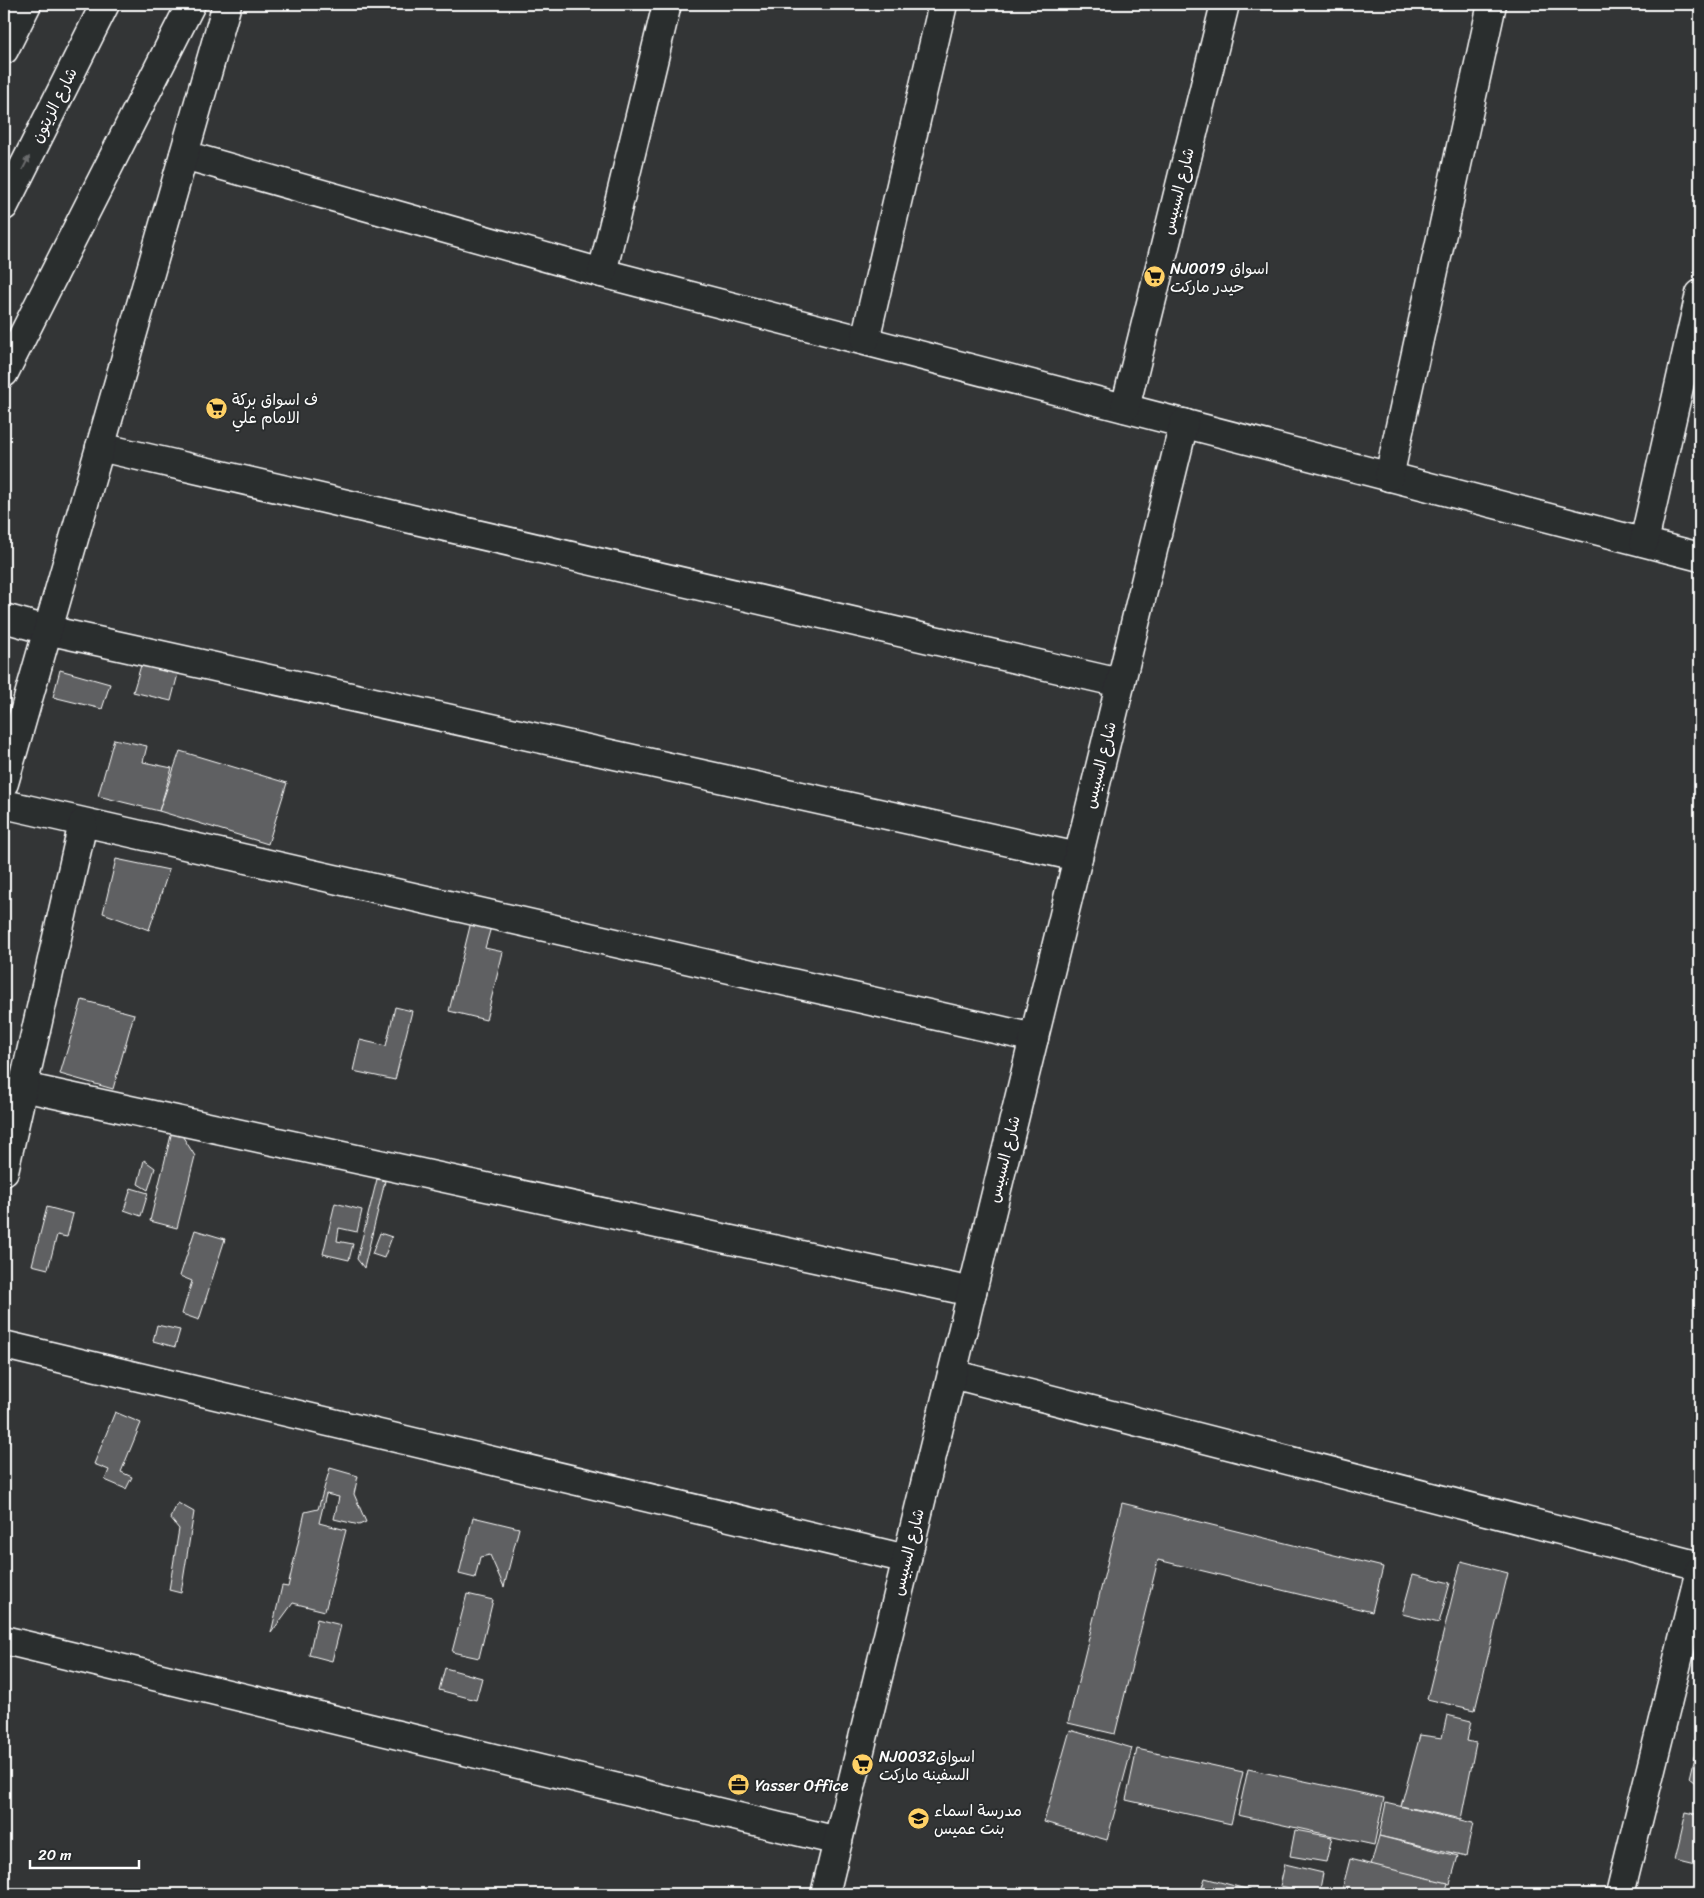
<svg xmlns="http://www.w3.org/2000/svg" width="1704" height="1898" font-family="Sriracha,'Playpen Sans Arabic',sans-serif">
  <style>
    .building { fill: #5f6162; stroke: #fff }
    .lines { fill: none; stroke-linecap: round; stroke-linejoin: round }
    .minor-casing { stroke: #fff; stroke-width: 31 }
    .major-casing { stroke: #fff; stroke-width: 31 }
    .minor { stroke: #2a2d2e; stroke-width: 28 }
    .major { stroke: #2a2d2e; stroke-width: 28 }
    .oneway { fill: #6a6c6d }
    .labels { text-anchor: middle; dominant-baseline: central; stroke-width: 4; stroke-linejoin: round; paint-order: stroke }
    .street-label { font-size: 16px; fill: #fff; stroke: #2a2d2e }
    .poi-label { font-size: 16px; fill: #fff; stroke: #2a2d2e; text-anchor: start }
  </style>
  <rect width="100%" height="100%" fill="#333536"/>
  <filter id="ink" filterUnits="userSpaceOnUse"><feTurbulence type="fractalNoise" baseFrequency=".02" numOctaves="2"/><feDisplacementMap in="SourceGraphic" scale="10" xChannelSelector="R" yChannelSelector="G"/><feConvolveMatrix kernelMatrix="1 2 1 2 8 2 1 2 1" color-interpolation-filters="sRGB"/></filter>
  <g filter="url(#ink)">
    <!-- building -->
    <g class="building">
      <path d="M142,662L179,670L171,701L133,692Z"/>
      <path d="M60,670L110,684L102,709L53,697Z"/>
      <path d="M114,739L147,746L143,762L172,768L159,811L98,796Z"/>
      <path d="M180,751L287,783L268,844L159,811Z"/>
      <path d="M116,859L169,870L149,930L103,913Z"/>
      <path d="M471,922L491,927L485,948L503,952L486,1020L449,1011Z"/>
      <path d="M82,1000L134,1014L113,1089L60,1074Z"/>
      <path d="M395,1007L412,1011L395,1080L353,1071L360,1040L386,1046Z"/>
      <path d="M174,1123L195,1156L177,1228L150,1221Z"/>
      <path d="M144,1160L155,1168L148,1190L138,1184Z"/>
      <path d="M377,1179L385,1181L364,1268L357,1259Z"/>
      <path d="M131,1188L148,1193L141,1216L124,1210Z"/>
      <path d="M335,1203L362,1210L357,1232L339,1228L337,1241L353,1244L349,1260L323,1254Z"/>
      <path d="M47,1207L73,1214L67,1237L57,1235L48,1269L32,1265Z"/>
      <path d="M195,1230L225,1239L199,1320L182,1314L192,1281L180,1276Z"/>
      <path d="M380,1233L392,1237L384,1258L372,1254Z"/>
      <path d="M157,1325L180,1330L175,1347L153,1341Z"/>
      <path d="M115,1412L141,1423L121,1472L132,1477L126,1489L105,1480L109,1470L94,1464Z"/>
      <path d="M330,1468L358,1476L354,1494L366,1522L359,1525L334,1519L339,1497L326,1494L319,1523L346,1530L325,1611L293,1603L271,1633L282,1586L288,1587L305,1512L318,1509Z"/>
      <path d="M178,1503L194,1512L181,1593L169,1590L179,1529L170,1518Z"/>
      <path d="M1122,1503L1383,1567L1372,1612L1158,1560L1115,1734L1068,1723Z"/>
      <path d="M473,1517L519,1528L504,1587L490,1555L480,1557L475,1578L459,1574Z"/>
      <path d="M1461,1561L1508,1573L1475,1710L1427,1699Z"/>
      <path d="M1413,1574L1450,1583L1439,1623L1402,1614Z"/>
      <path d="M467,1594L493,1600L479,1658L452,1652Z"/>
      <path d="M317,1619L341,1625L332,1661L309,1655Z"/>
      <path d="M445,1668L482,1678L476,1700L439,1690Z"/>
      <path d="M1447,1715L1471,1721L1467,1741L1476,1743L1461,1819L1401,1806L1420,1735L1442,1738Z"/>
      <path d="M1070,1730L1132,1748L1107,1840L1044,1822Z"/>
      <path d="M1700,1732V1787L1689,1778Z"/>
      <path d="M1137,1749L1243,1772L1231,1824L1126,1800Z"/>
      <path d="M1248,1769L1384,1798L1374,1845L1238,1815Z"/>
      <path d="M1386,1803L1473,1823L1466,1856L1379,1836Z"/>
      <path d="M1686,1812L1700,1815V1866L1675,1860Z"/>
      <path d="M1295,1830L1332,1837L1326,1862L1290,1856Z"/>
      <path d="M1379,1836L1458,1856L1450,1884L1371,1865Z"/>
      <path d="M1350,1859L1448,1883L1445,1894H1341Z"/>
      <path d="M1285,1864L1323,1873L1319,1894L1280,1886Z"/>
      <path d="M1205,1878L1261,1893V1894H1200Z"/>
    </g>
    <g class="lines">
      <defs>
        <g id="minor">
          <path d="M184,155L602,273L1700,557"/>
          <path d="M602,273L667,4"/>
          <path d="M865,340L943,4"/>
          <path d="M4,373L191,4"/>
          <path d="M1125,408L1225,4"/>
          <path d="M100,447L1120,683"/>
          <path d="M1389,477L1492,4"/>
          <path d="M1644,542L1700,294"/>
          <path d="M4,618L47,630L1078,857"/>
          <path d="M4,783L227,4"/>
          <path d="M4,804L1034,1038"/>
          <path d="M23,1087L972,1292"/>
          <path d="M4,1171L83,823"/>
          <path d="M4,1345L907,1559"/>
          <path d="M952,1374L1700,1566"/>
          <path d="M4,1640L838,1841"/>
          <path d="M825,1894L1184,423"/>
          <path d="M1620,1894L1700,1570"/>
        </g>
        <g id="major">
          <path d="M4,50L27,4"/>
          <path d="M4,206L105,4"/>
        </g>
      </defs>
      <!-- minor casing -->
      <use href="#minor" class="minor-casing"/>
      <!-- major casing -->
      <use href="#major" class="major-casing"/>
      <!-- minor -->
      <use href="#minor" class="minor"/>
      <!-- major -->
      <use href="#major" class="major"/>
    </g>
    <!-- one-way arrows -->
    <defs><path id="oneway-solid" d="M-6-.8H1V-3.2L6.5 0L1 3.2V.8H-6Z" transform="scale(1.25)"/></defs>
    <use class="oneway" href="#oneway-solid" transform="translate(26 163) rotate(-63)"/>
  </g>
  <!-- icons -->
  <defs>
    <symbol id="supermarket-disc" viewBox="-11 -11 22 22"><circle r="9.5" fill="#ffd166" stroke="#2a2d2e"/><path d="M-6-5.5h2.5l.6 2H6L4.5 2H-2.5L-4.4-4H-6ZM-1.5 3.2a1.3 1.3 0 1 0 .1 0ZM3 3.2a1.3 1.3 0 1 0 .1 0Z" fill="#111"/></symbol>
    <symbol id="office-disc" viewBox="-11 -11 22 22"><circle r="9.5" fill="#ffd166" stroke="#2a2d2e"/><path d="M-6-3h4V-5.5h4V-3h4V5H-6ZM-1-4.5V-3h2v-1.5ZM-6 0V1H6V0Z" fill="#111"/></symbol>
    <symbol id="school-disc" viewBox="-11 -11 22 22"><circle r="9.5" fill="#ffd166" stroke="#2a2d2e"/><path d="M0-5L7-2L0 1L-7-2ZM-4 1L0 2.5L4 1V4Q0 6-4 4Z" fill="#111"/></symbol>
  </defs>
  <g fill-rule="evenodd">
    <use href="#supermarket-disc" x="1142" y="264" width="25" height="25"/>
    <use href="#supermarket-disc" x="204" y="396" width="25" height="25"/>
    <use href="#supermarket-disc" x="850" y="1752" width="25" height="25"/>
    <use href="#office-disc" x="726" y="1772" width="25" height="25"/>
    <use href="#school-disc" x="906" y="1806" width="25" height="25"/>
  </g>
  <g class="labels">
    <!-- street labels -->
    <g class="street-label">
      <text transform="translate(54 105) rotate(-63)">شارع الزيتون</text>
      <text transform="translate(1178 191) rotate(-76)">شارع السبيس</text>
      <text transform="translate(1100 765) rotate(-76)">شارع السبيس</text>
      <text transform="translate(1004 1159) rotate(-76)">شارع السبيس</text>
      <text transform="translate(908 1552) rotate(-76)">شارع السبيس</text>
    </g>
    <!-- poi labels -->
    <g class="poi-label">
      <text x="1170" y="268">NJ0019 اسواق<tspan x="1170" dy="18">حيدر ماركت</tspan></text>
      <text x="232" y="399">ف اسواق بركة<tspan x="232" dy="18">الامام علي</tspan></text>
      <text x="879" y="1756">NJ0032اسواق<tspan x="879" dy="18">السفينه ماركت</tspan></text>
      <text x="755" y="1785">Yasser Office</text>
      <text x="934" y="1810">مدرسة اسماء<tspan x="934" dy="18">بنت عميس</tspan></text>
    </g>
  </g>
  <!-- margin -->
  <rect width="1704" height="1898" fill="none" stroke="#2a2d2e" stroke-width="20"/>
  <rect x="10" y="10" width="1684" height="1878" fill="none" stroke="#fff" stroke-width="2" filter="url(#ink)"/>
  <!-- scale -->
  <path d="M30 1860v8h109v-8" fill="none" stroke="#ffffff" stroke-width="2.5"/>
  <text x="38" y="1860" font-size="15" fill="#ffffff" stroke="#2a2d2e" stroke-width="4" paint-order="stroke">20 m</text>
</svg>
